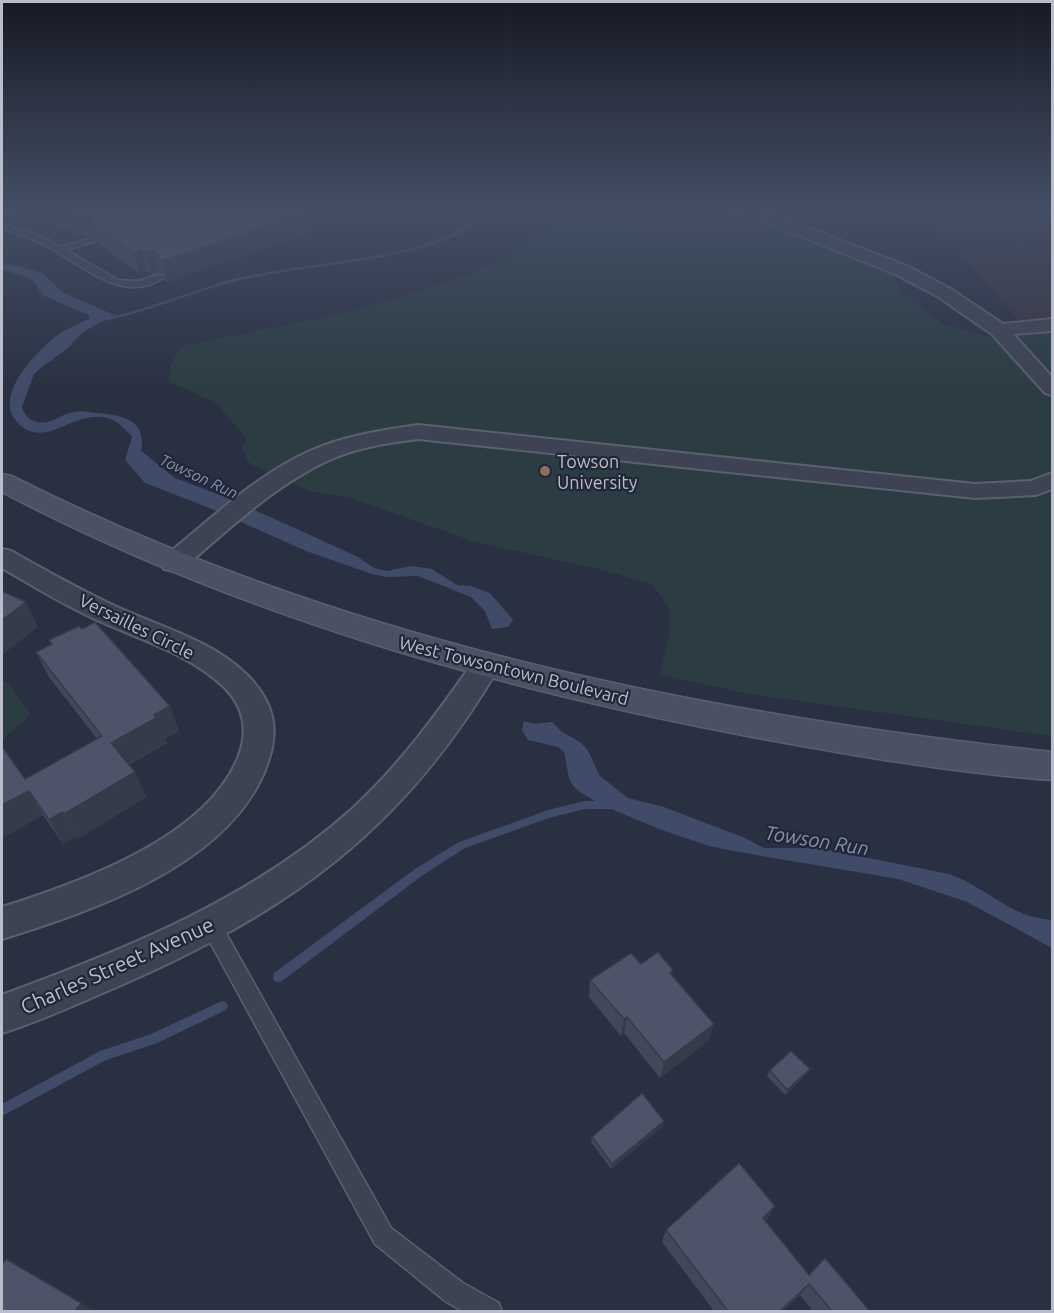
<svg xmlns="http://www.w3.org/2000/svg" width="1054" height="1313" font-family="Ubuntu,sans-serif">
  <style>
    .medical { fill: #393543 }
    .green { fill: #2b3d43 }
    .water { fill: #404b6a }
    .lines { fill: none; stroke-linecap: round; stroke-linejoin: round }
    .stream { fill: #404b6a; fill-rule: evenodd }
    .lane-casing { stroke: #5b606f; stroke-width: 3 }
    .street-casing { stroke: #5b606f; stroke-width: 4 }
    .secondary-casing { stroke: #5b606f; stroke-width: 3 }
    .lane { fill: #3d4352; fill-rule: evenodd }
    .street { fill: #3d4352; fill-rule: evenodd }
    .secondary { fill: #4b5165; fill-rule: evenodd }
    .wall { fill: #42485a }
    .shaded-wall { fill: #363b4a }
    .building { fill: #4d5469; stroke: #363b4a; stroke-width: 1.5 }
    .education-dot { fill: #8d6e63; stroke: #222737; stroke-width: 2 }
    .labels { text-anchor: middle; dominant-baseline: central; stroke-width: 4.5; stroke-linejoin: round; paint-order: stroke }
    .far-water-label { font-size: 16px; font-style: italic; fill: #8490b1; stroke: #222737 }
    .poi-label { font-size: 18px; fill: #babecc; stroke: #222737; text-anchor: start }
    .street-label { font-size: 18px; fill: #babecc; stroke: #222737 }
    .water-label { font-size: 20px; font-style: italic; fill: #8490b1; stroke: #222737 }
    .near-street-label { font-size: 21px; fill: #babecc; stroke: #222737 }
  </style>
  <rect width="100%" height="100%" fill="#293042"/>
  <!-- medical -->
  <g class="medical">
    <path d="M503,207H904L712,240Z"/>
    <path d="M916,207H1052V357Z"/>
  </g>
  <!-- green -->
  <g class="green">
    <path d="M565,215L707,238L775,227L859,261L890,271L899,289L941,323L988,337L1052,333V736L756,695L660,675L670,631L669,607L652,584L598,569L475,542L348,497L310,491L250,464L242,450L246,438L215,402L169,382L170,365L182,346L317,319L385,302L455,279L501,261Z"/>
    <path d="M2,680L9,684L31,714L2,740Z"/>
  </g>
  <!-- water -->
  <g class="water">
    <path d="M2,262L43,273L62,292L114,315L83,332L69,347L42,367L34,374L22,407C24,415 30,421 38,422C51,425 61,414 73,412C81,410 89,412 96,413C120,415 147,418 141,451L175,478L225,497L297,529L358,557L374,568L387,571L411,566L432,569L457,585L471,586L490,593L513,620L508,627L492,629L485,611L471,597L418,576L386,577L372,574L306,551L212,509L145,483L125,460L132,437L130,434C124,430 120,423 113,420C82,407 57,438 33,432C23,430 17,423 12,415C0,388 38,351 56,336C66,329 78,324 89,319L90,316L43,295L32,280L24,276L2,270Z"/>
    <path d="M524,721L534,724L552,722L562,732L580,742L587,749L600,776L628,798L664,807L745,838L764,848H818L949,874C989,888 1008,917 1052,920V948L967,902L898,879L739,852L709,846L659,829L602,805L580,792L573,786L569,778L564,752L558,747L528,740L522,730Z"/>
  </g>
  <g class="lines">
    <!-- stream -->
    <g class="stream">
      <path d="M469,224L473,225C452,240 427,248 401,253C346,266 289,268 234,282C188,293 145,314 98,322L95,320L131,312L235,278L286,269L363,258L412,248L440,239Z"/>
      <path d="M585,801H612L615,802L617,805L615,808L612,809H585L549,818L465,848L423,875L282,981L278,982L274,981L273,977L274,973L415,869L459,842L548,810Z"/>
      <path d="M222,1001L226,1002L228,1006L226,1010L157,1043L106,1060L2,1116V1104L100,1051L151,1034Z"/>
    </g>
    <defs>
      <g id="lane">
        <path d="M2,223L47,239L60,247L96,237V241L66,250L118,280L138,281L159,274L164,277C123,308 77,260 41,243C29,237 15,233 2,228Z"/>
        <path d="M211,916L218,919L391,1228L463,1283L499,1303L502,1312H464L445,1301L375,1244L204,931L201,925L204,919Z"/>
      </g>
      <g id="street">
        <path d="M725,207H749L780,217L907,266L949,288L1003,324L1052,319V331L1013,334L1052,377V395L1045,393L992,334L937,296L895,274L768,223L727,210Z"/>
        <path d="M418,425L975,484L1031,481L1052,473V489L1036,495L975,498L418,439C387,443 353,448 325,462C271,488 227,531 182,569L173,571L164,569L160,563L164,557C210,520 256,475 310,451C344,436 382,430 418,425Z"/>
        <path d="M2,549L11,551C45,570 80,590 115,606C160,627 212,640 247,675C273,701 280,728 268,762C234,863 95,910 2,939V907C79,883 209,837 239,755C248,731 244,707 225,688C190,654 141,640 97,620C64,605 33,586 2,568Z"/>
        <path d="M486,655L496,658L500,665C406,828 289,912 119,986C81,1002 41,1021 2,1033V995C126,949 252,899 352,809C400,765 439,711 476,658Z"/>
      </g>
      <g id="secondary">
        <path d="M2,207H25L22,211L2,216Z"/>
        <path d="M2,474L12,476C336,640 693,713 1052,752V780C952,773 852,755 753,737C493,688 237,615 2,492Z"/>
      </g>
    </defs>
    <!-- lane casing -->
    <use href="#lane" class="lane-casing"/>
    <!-- street casing -->
    <use href="#street" class="street-casing"/>
    <!-- secondary casing -->
    <use href="#secondary" class="secondary-casing"/>
    <!-- lane -->
    <use href="#lane" class="lane"/>
    <!-- street -->
    <use href="#street" class="street"/>
    <!-- secondary -->
    <use href="#secondary" class="secondary"/>
  </g>
  <!-- wall -->
  <g class="wall">
    <path d="M30,207H304L311,211L314,231L167,282L164,280L162,273L160,272L152,274L147,271L139,274L98,243L95,236L88,237L51,224Z"/>
    <path d="M49,640L179,731L165,739L167,743L129,765L146,797L78,839L76,836L63,844L43,815L2,838V750L25,779L97,739L49,677L36,652L51,645Z"/>
    <path d="M641,964L672,975L709,1040L660,1078L624,1033L621,1036L589,997L590,980Z"/>
    <path d="M810,1069L807,1074L785,1095L767,1076L770,1070Z"/>
    <path d="M664,1121L663,1126L611,1169L591,1142L592,1137Z"/>
    <path d="M775,1206L766,1221L809,1275L870,1311H813L800,1295L783,1311H714L662,1242L666,1230Z"/>
  </g>
  <!-- shaded-wall -->
  <g class="shaded-wall">
    <path d="M311,211L314,231L167,282L162,261Z"/>
    <path d="M91,215V222L95,236L88,237L82,216Z"/>
    <path d="M141,250L147,271L139,274L133,253Z"/>
    <path d="M154,251L160,272L152,274L147,252Z"/>
    <path d="M26,602L38,627L2,655V620Z"/>
    <path d="M170,706L179,731L165,739L167,743L123,768L111,743L154,715Z"/>
    <path d="M135,772L146,797L78,839L64,814Z"/>
    <path d="M29,791L43,815L2,838V805Z"/>
    <path d="M62,812L76,836L63,844L49,820Z"/>
    <path d="M627,1017L624,1033L621,1036L624,1019Z"/>
    <path d="M714,1024L709,1040L660,1078L664,1062Z"/>
    <path d="M810,1069L807,1074L785,1095L787,1090Z"/>
    <path d="M664,1121L663,1126L611,1169L612,1164Z"/>
    <path d="M775,1206L768,1219L756,1231L763,1218Z"/>
    <path d="M809,1284L800,1295L783,1311H780Z"/>
    <path d="M81,1303L93,1311H75Z"/>
  </g>
  <!-- building -->
  <g class="building">
    <path d="M55,207H304L311,211L162,261L158,258L160,255L154,251L147,252L141,250L133,253L91,222V215L82,216Z"/>
    <path d="M2,591L26,602L2,620Z"/>
    <path d="M95,622L170,706L154,715L156,718L111,743L135,772L64,814L62,812L49,820L29,791L2,805V750L4,749L25,779L102,736L36,652L52,644L49,640L79,626L82,629Z"/>
    <path d="M658,952L673,970L670,973L714,1024L664,1062L627,1017L624,1019L590,980L631,953L641,964Z"/>
    <path d="M791,1051L810,1069L787,1090L770,1070Z"/>
    <path d="M642,1093L664,1121L612,1164L592,1137Z"/>
    <path d="M739,1163L775,1206L763,1218L809,1275L825,1258L870,1311H832L809,1284L780,1311H728L666,1230Z"/>
    <path d="M6,1259L81,1303L75,1311H2V1265Z"/>
  </g>
  <!-- sky -->
  <linearGradient id="sky" x2="0" y2="1"><stop stop-color="#171a24"/><stop offset="0.53" stop-color="#434e65"/><stop offset="1" stop-color="#434e65" stop-opacity="0"/></linearGradient>
  <rect width="1054" height="391" fill="url(#sky)"/>
  <!-- markers -->
  <circle class="education-dot" cx="545" cy="471" r="6"/>
  <g class="labels">
    <!-- far-water labels -->
    <g class="far-water-label">
      <text transform="translate(199 476) rotate(25)">Towson Run</text>
    </g>
    <!-- poi labels -->
    <g class="poi-label">
      <text x="557" y="461">Towson<tspan x="557" dy="21">University</tspan></text>
    </g>
    <!-- street labels -->
    <g class="street-label">
      <text transform="translate(137 626) rotate(26)">Versailles Circle</text>
      <text transform="translate(514 670) rotate(14)">West Towsontown Boulevard</text>
    </g>
    <!-- water labels -->
    <g class="water-label">
      <text transform="translate(817 840) rotate(9)">Towson Run</text>
    </g>
    <!-- near-street labels -->
    <g class="near-street-label">
      <text transform="translate(117 965) rotate(-24)">Charles Street Avenue</text>
    </g>
  </g>
  <!-- border -->
  <rect width="1054" height="1313" fill="none" stroke="#babecc" stroke-width="6"/>
</svg>
